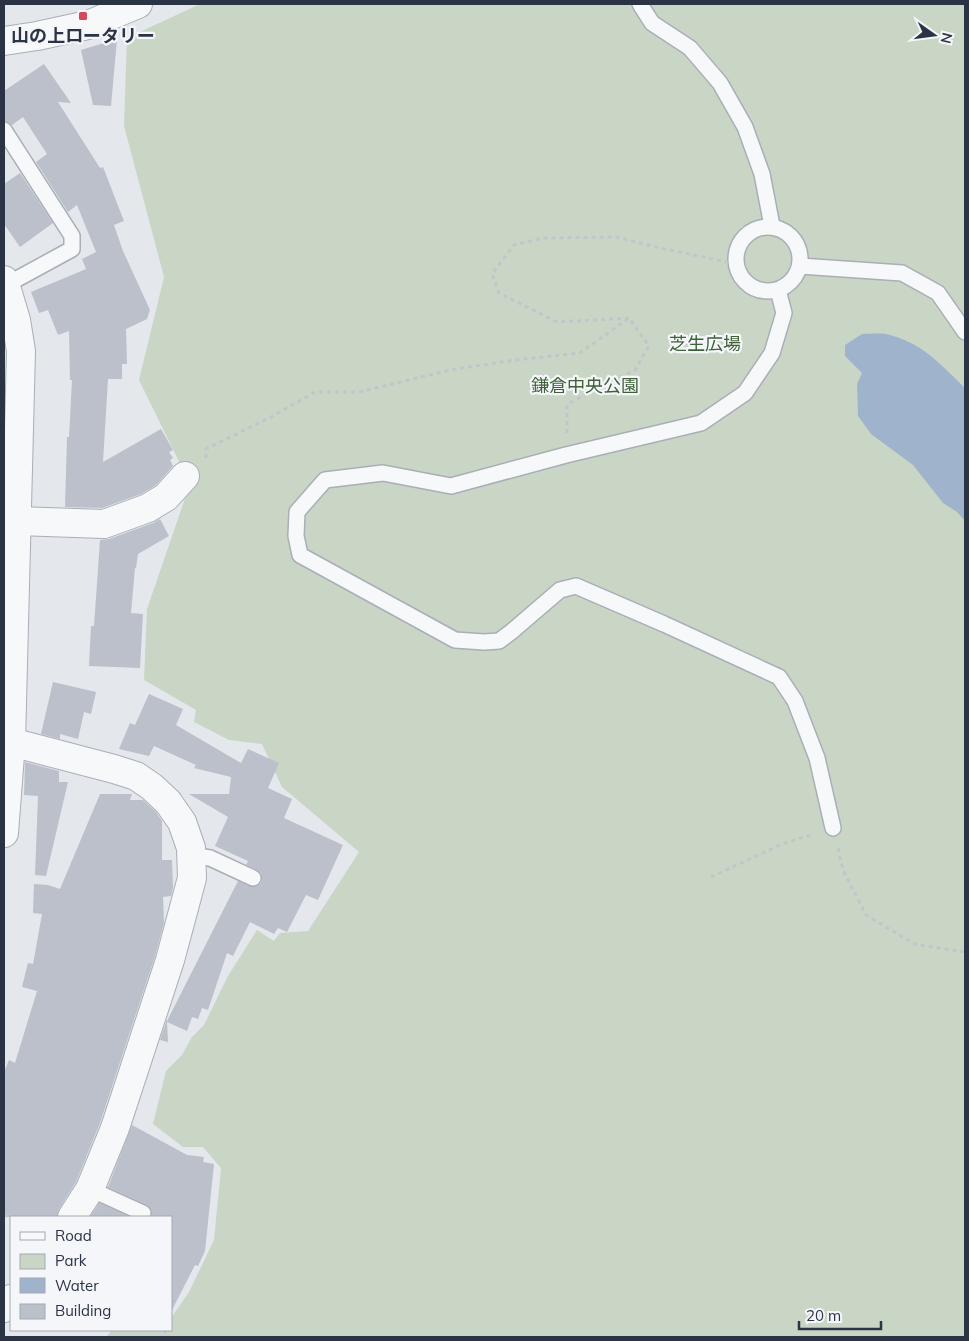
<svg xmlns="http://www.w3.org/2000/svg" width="969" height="1341" font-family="Mulish,'Noto Sans JP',sans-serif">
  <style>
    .green { fill: #c9d6c5 }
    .water { fill: #9fb4cc }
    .building { fill: #bbc0ca }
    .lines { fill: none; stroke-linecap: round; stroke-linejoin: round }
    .service-casing { stroke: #a9aeb7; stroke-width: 18 }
    .minor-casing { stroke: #a9aeb7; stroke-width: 30 }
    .tertiary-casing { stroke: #a9aeb7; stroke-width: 30 }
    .path { stroke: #c2c5cb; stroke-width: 3; stroke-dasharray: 4 4; stroke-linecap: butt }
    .service { stroke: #f7f8fa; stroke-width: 15 }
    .minor { stroke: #f7f8fa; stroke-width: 28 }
    .tertiary { stroke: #f7f8fa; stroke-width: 28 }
    .poi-dot { fill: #d1495b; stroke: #f4f6f9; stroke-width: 2 }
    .labels { text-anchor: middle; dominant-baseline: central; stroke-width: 4.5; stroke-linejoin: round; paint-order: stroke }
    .poi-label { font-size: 18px; font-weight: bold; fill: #2b3445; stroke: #f4f6f9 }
    .park-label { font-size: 18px; fill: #3f6138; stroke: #f4f6f9 }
  </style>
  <rect width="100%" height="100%" fill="#e4e7ec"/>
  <!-- green -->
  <path class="green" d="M200,4H965V1337H106L112,1330H171V1318L189,1292L214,1240L221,1168L203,1147H183L153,1124L166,1071L182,1055L192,1037L204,1025L228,976L257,930L274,941L280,933L308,931L359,852L282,787L262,744L229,740L194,722L196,710L144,680L147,609L190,484L139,380L164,277L124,126L127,38Z"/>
  <!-- water -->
  <path class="water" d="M862,334C870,334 878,333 886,334C922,342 940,364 965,388V521L957,512L943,503L913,465L871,434L858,416L857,384L862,373L845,356V345Z"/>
  <!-- building -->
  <g class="building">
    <path d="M117,39L111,106L93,105L81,50Z"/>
    <path d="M44,64L71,103L58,102L100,168L103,167L124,221L114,225L123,251L150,310L147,319L126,329L127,364H122V379H108L103,462L161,429L173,450L169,452L173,458L170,460L173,466L156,485L141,494L102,508L65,507L67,437H69L72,380H70L69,331L58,335L48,310L39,313L31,292L86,269L82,259L96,252L77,205L68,212L36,162L47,154L23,117L12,125L8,122L4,121V91Z"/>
    <path d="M20,173L53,223L20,247L4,224V184Z"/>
    <path d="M160,519L169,536L138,554L136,568H135L131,613L143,614L140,668L89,666L91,626H94L100,540L109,539L153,523Z"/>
    <path d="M53,682L96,692L91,714L84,712L78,739L60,734V739L41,734Z"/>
    <path d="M149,694L183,709L176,725L241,763L248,749L279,763L268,788L292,799L284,818L343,845L318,900L306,895L287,932L278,928L274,934L250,922L233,956L227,953L208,1010L202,1008L198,1019L192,1017L187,1031L167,1022L168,1042L160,1040L167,1019V1021L238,881L249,886L254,887L259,885L262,881V878L261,873L257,870L246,865L248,861L215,846L228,817L189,794H229L231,777L194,768L196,765L154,746L149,756L119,749L130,723L135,725Z"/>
    <path d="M25,762L59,771V782H68L46,876L35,875L38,796L24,795Z"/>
    <path d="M100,794H132L130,800H143L156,812L162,821V860H172L173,888L171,896L163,897L164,923L155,956L100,1123L76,1182L59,1209L57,1217H4V1072L9,1060L15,1063L37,991L22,987L28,963L33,964L42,914L33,913L34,884L48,885L60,889Z"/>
    <path d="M132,1125L187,1155L204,1157L203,1162L214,1164L205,1251L198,1266L195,1265L171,1312V1217H151L152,1212L150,1207L147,1205L108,1187Z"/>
    <path d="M99,1203L130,1217H90Z"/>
  </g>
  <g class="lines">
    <defs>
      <g id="service">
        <path d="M640,4L652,23L690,48L720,83L745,127L762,174L772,226"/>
        <path d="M4,130L72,236V249L6,285"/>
        <circle cx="768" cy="259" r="32"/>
        <path d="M800,266L902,273L938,293L965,332"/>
        <path d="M778,290L784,313L772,353L745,393L701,423L566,455L451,486L383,473L325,480L297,512L296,536L300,555L455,640L484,642L499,641L511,632L560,590L576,586L664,624L779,677L795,701L817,758L833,828"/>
        <path d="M191,855L210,858L253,878"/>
        <path d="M90,1189L143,1213"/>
      </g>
      <g id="minor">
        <path d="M4,280L16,320L21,351L11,742L4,833"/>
        <path d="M17,521L104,524L148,508L166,497L185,476"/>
        <path d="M4,741L11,742L114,769L136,776L152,787L168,802L182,822L191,848L192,878L170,960L115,1128L90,1189L72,1217"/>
        <path d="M4,1308L11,1299"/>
      </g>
      <path id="tertiary" d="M4,41L37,36L88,25L138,4"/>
    </defs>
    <!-- service casing -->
    <use href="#service" class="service-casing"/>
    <!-- minor casing -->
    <use href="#minor" class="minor-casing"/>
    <!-- tertiary casing -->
    <use href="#tertiary" class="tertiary-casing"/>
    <!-- path -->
    <g class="path">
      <path d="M629,318L557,322L499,293L492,274L514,245L543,238L616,237L665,249L737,264"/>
      <path d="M567,433V404L635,370L649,346L629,318"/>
      <path d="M206,458V449L271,417L315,392H359L450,370L515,360L580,353L629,318"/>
      <path d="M838,848L843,870L866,915L914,944L965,952"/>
      <path d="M711,877L782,844L814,834"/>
      <path d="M4,1214L11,1220"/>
      <path d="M164,1330L169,1337"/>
    </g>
    <!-- service -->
    <use href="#service" class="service"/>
    <!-- minor -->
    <use href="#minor" class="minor"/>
    <!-- tertiary -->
    <use href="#tertiary" class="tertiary"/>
  </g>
  <!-- markers -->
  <rect class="poi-dot" x="78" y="11" width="10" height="10" rx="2.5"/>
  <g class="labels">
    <!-- poi labels -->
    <g class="poi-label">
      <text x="83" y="35">山の上ロータリー</text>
    </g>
    <!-- park labels -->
    <g class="park-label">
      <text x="705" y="343">芝生広場</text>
      <text x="585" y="385">鎌倉中央公園</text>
    </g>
  </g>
  <!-- border -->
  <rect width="969" height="1341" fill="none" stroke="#2b3445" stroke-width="10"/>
  <!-- legend -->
  <rect x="10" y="1216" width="162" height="115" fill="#f4f6f9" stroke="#a4a8b1"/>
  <rect x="20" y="1232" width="25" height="8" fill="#f7f8fa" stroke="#a4a8b1"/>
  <text x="55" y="1241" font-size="15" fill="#2b3445">Road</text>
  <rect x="20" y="1254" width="25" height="15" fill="#c9d6c5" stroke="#a4a8b1"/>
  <text x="55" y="1266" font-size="15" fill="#2b3445">Park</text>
  <rect x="20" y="1278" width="25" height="15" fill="#9fb4cc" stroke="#a4a8b1"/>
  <text x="55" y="1291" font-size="15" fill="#2b3445">Water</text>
  <rect x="20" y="1304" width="25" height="15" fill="#bbc0ca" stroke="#a4a8b1"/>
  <text x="55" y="1316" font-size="15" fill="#2b3445">Building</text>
  <!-- north arrow -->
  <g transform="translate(934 35) rotate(104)" stroke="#f4f6f9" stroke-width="4" paint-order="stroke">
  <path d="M0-4L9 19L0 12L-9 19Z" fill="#2b3445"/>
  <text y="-8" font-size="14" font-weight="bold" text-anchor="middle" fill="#2b3445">N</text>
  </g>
  <!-- scale -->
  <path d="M799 1321v8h82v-8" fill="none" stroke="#2b3445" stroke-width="2.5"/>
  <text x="806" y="1321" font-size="15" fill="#2b3445" stroke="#f4f6f9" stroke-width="4" paint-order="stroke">20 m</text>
</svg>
